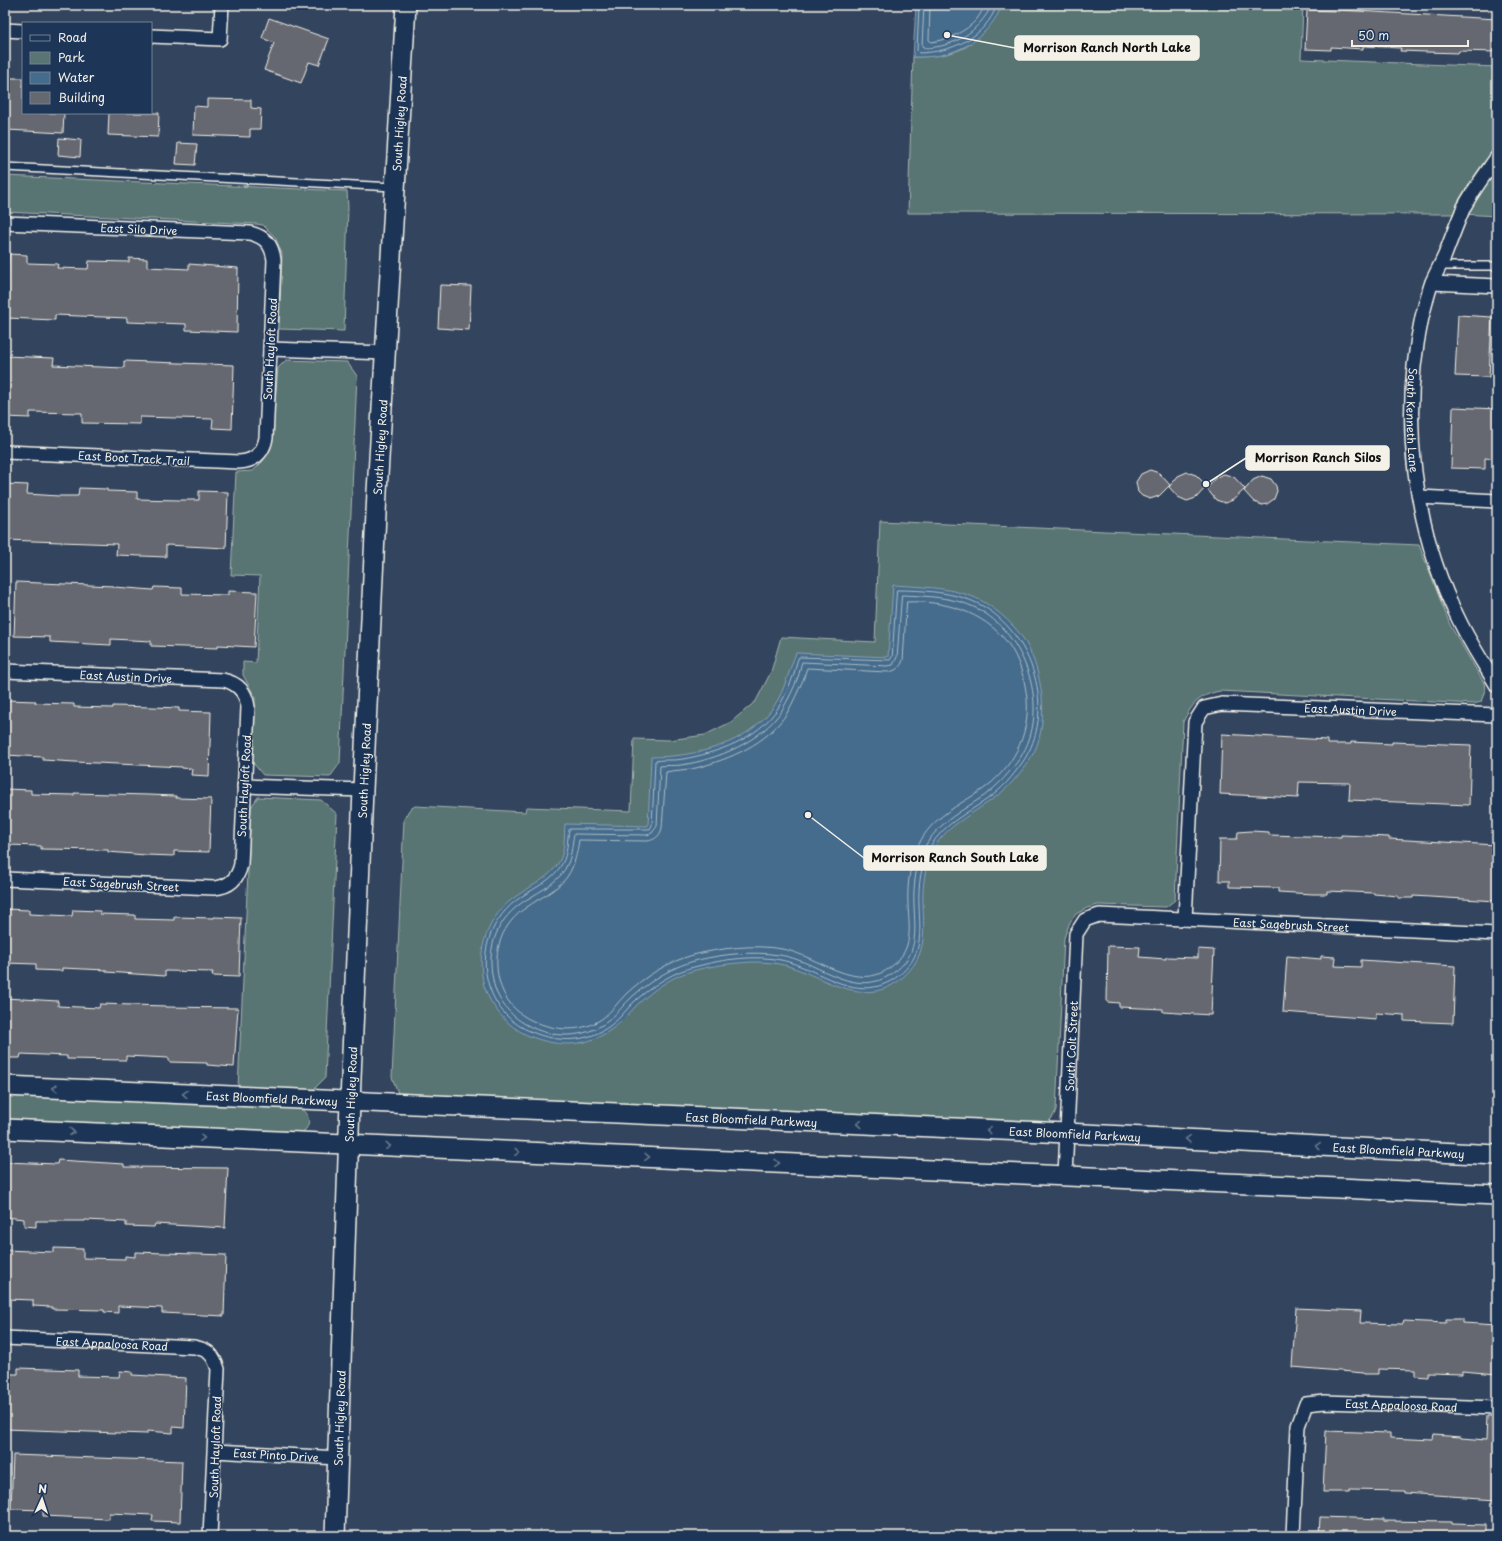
<svg xmlns="http://www.w3.org/2000/svg" width="1502" height="1541" font-family="'Playpen Sans',sans-serif">
  <style>
    .green { fill: #587573; stroke: #a6b3ae }
    .water { fill: #456c8d; stroke: #8ba1b1 }
    .lines { fill: none; stroke-linecap: round; stroke-linejoin: round }
    .shore { stroke: #aebcc4; stroke-width: 1 }
    .building { fill: #65686f; stroke: #f4f1e8 }
    .lane-casing { stroke: #f4f1e8; stroke-width: 10 }
    .street-casing { stroke: #f4f1e8; stroke-width: 16 }
    .secondary-casing { stroke: #f4f1e8; stroke-width: 22 }
    .lane { stroke: #1d3557; stroke-width: 7 }
    .street { stroke: #1d3557; stroke-width: 13 }
    .secondary { stroke: #1d3557; stroke-width: 19 }
    .oneway { stroke: #68778a }
    .labels { text-anchor: middle; dominant-baseline: central; stroke-width: 3; stroke-linejoin: round; paint-order: stroke }
    .street-label { font-size: 11px; fill: #f4f1e8; stroke: #1d3557 }
    .leader { fill: none; stroke: #f4f1e8; stroke-width: 1.5 }
    .callout-dot { fill: #f4f1e8; stroke: #1d3557; stroke-width: 1.5 }
    .callout { fill: #f4f1e8; stroke: #f4f1e8; stroke-width: 1.5 }
    .callout-label { font-size: 12px; text-anchor: middle; font-weight: bold; fill: #111 }
  </style>
  <rect width="100%" height="100%" fill="#33445e"/>
  <filter id="ink" filterUnits="userSpaceOnUse"><feTurbulence type="fractalNoise" baseFrequency=".025" numOctaves="2"/><feDisplacementMap in="SourceGraphic" scale="8" xChannelSelector="R" yChannelSelector="G"/><feConvolveMatrix kernelMatrix="1 2 1 2 8 2 1 2 1" color-interpolation-filters="sRGB"/></filter>
  <g filter="url(#ink)">
    <!-- green -->
    <g class="green">
      <path d="M1002,5H1303L1301,59L1497,67V216L1462,214L908,213L913,57C932,57 957,55 973,42C983,33 991,20 1000,10Z"/>
      <path d="M5,176L347,191L348,207L344,331L279,329L282,254L275,237L263,225L256,224L5,212Z"/>
      <path d="M286,360L347,362L357,376L340,763L330,777L263,775L253,763L255,697L243,675V662L256,663L260,576L231,575L236,472L253,471L263,461L271,448L278,368Z"/>
      <path d="M880,521L1419,545L1450,625L1484,683L1485,690L1481,702L1474,704L1220,691C1199,695 1192,704 1183,722L1175,900L1166,907L1098,905L1087,908L1076,914L1070,922L1064,938L1056,1111L1052,1118L1046,1124L409,1096L398,1093L392,1077L404,819L409,810L415,806L525,812L526,807L631,811L634,739L669,740L705,735L731,722L756,701L771,672L781,637L875,642Z"/>
      <path d="M258,797L321,800L337,814L325,1078L312,1091L238,1088L251,807Z"/>
      <path d="M5,1093L296,1106C305,1110 314,1120 305,1130C303,1132 299,1134 297,1136L5,1122Z"/>
    </g>
    <!-- water -->
    <g class="water">
      <path d="M916,5H1002C991,33 965,52 935,56C928,57 920,57 913,57Z"/>
      <path d="M893,585C922,587 955,587 982,601C999,611 1016,626 1026,643C1042,672 1049,719 1035,750C1030,760 1022,771 1014,780C991,808 948,819 932,851C925,867 922,887 923,905C924,934 927,956 902,978C867,1008 830,981 794,968C781,963 766,962 752,962C730,963 700,967 680,975C664,982 648,994 635,1007C631,1011 627,1016 623,1020C594,1047 563,1050 527,1035C507,1026 491,1007 484,986C475,951 488,914 518,895C533,884 551,878 560,860C565,850 564,836 565,824L648,826L651,757C694,757 748,745 774,706C785,690 789,670 796,653L888,657Z"/>
    </g>
    <g class="lines">
      <!-- shore -->
      <g class="shore">
        <path d="M919,5L917,51L919,53C952,52 985,38 997,5"/>
        <path d="M924,5L922,46L925,48C955,47 978,32 992,5"/>
        <path d="M930,5L929,40L931,42C947,40 966,32 977,19C980,15 983,9 985,5"/>
        <path d="M897,590C923,590 955,592 979,604C1033,632 1058,712 1022,763C1012,777 1002,789 989,798C968,813 944,823 930,847C921,863 918,886 919,905C920,933 924,956 898,976C858,1007 820,968 781,960C755,955 724,959 698,966C674,971 655,984 636,1000C627,1008 621,1018 611,1025C588,1043 558,1043 532,1032C511,1024 496,1008 489,986C478,952 492,916 521,897C536,887 553,880 562,864C568,853 567,841 569,829H650L652,825L655,761C664,759 674,761 683,759C717,753 758,739 778,708C784,698 790,685 794,674C796,668 796,662 799,657L890,660L892,657Z"/>
        <path d="M902,595C926,596 954,597 976,608C1026,633 1052,710 1020,758C1010,772 998,786 984,796C963,810 941,821 927,843C916,860 913,885 914,905C915,932 919,955 893,973C854,1001 818,960 779,955C752,951 724,954 698,960C673,966 653,979 633,996C624,1004 618,1013 608,1021C585,1039 552,1039 527,1025C510,1016 496,999 493,980C486,947 497,918 526,900C542,890 561,881 568,863C572,854 572,843 574,834L647,835L652,833L657,826L660,766C667,765 674,766 681,765C717,760 762,741 782,710C788,700 794,688 798,677C800,672 800,667 802,662L887,666L893,665L897,657Z"/>
        <path d="M907,602C944,600 983,612 1007,642C1019,658 1025,679 1027,699C1030,736 1012,769 982,790C959,805 931,818 919,844C910,862 907,884 908,904C909,929 914,948 892,966C858,995 817,955 782,949C754,944 721,948 693,955C668,962 645,976 626,994C618,1002 612,1011 603,1018C582,1033 556,1031 533,1021C516,1014 503,998 499,980C492,951 502,923 527,907C541,897 556,891 567,877C575,865 577,853 579,840L647,841C655,840 660,836 662,828L666,772C675,770 686,770 696,768C730,759 767,744 787,713C793,703 798,691 803,680C805,676 805,672 807,668L887,672C895,672 901,667 903,660Z"/>
      </g>
    </g>
    <!-- building -->
    <g class="building">
      <path d="M1307,10L1339,11V10L1497,19V52L1459,51L1458,53L1427,52L1400,51L1401,48L1363,46V49L1331,47V50L1305,49Z"/>
      <path d="M269,18L329,39L319,65L309,62L301,83L264,70L274,43L262,38Z"/>
      <path d="M9,78H23V113H64L63,133L7,130Z"/>
      <path d="M207,99L251,100V108L261,109L260,129H250V137L193,135L194,106L207,107Z"/>
      <path d="M109,113H159L158,137L108,135Z"/>
      <path d="M59,138L81,140L80,157L58,155Z"/>
      <path d="M178,143L197,144L195,165L176,164Z"/>
      <path d="M9,254L27,255V263L58,264L57,268L88,269L89,261L129,262V258L147,259V267L189,269V264L238,268L237,332L186,330V324L127,322V318L55,315V320L6,318Z"/>
      <path d="M440,285L471,286L469,330L438,328Z"/>
      <path d="M1458,315L1492,317L1489,377L1455,376Z"/>
      <path d="M5,356L54,358L53,365L124,368V361L234,365L232,429L212,428L213,419L140,417V424L82,423V413L30,412V418L5,417Z"/>
      <path d="M1453,407L1497,409V459L1485,458V469L1451,468Z"/>
      <path d="M1150,470L1159,473L1170,485L1159,496L1150,499L1142,496L1138,492L1136,482L1141,474Z"/>
      <path d="M1187,472L1196,475L1207,486L1196,498L1187,501L1178,497L1169,487L1178,476Z"/>
      <path d="M1224,474L1234,477L1245,489L1233,500L1225,503L1216,500L1207,489L1215,478Z"/>
      <path d="M1262,476L1271,479L1276,486L1277,491L1274,499L1267,504L1262,505L1254,502L1244,491L1253,480Z"/>
      <path d="M5,484L28,485L27,494L59,496H78L79,488L107,489V491L137,492V499L179,500H199V491L228,492L226,548L166,545V557L116,555L117,544L5,540Z"/>
      <path d="M16,582L114,586V587L153,590L154,587L182,588V594L228,595V591L257,592L254,647L218,645V648L151,646V641L111,639V645L50,642V637L14,636Z"/>
      <path d="M7,700L36,701L35,703L74,704V707L113,708V706L152,707L179,708V711L211,712L209,776L191,775L192,769L182,768V767L75,762L43,760V757L5,755Z"/>
      <path d="M1222,734L1327,740V744H1351V742L1392,744V742L1471,745L1469,805L1349,800L1350,783L1299,782L1298,798L1220,794Z"/>
      <path d="M5,789L31,790V794L74,795V793L148,795L176,796V798L211,799L209,852L174,851V856L146,855L108,852V850L41,849V846L5,845Z"/>
      <path d="M1251,831L1269,832V835L1341,837V835L1389,837V839L1497,845V901L1413,896V898H1398V896L1374,894V893L1327,891V894H1313L1278,892V888L1229,887V881H1219L1220,839H1237L1238,832Z"/>
      <path d="M5,909L29,910V914L72,916L73,910L100,911V914L135,915V919L174,920V917L214,918V917L241,918L239,977L212,976L213,972L165,971V976L106,972V970L62,968V971L36,970V964L5,963Z"/>
      <path d="M1108,946L1140,947L1139,957L1166,959V957L1198,958V949L1214,950L1211,1015L1163,1012V1009L1119,1007V1003L1107,1002Z"/>
      <path d="M1287,956L1321,959V956L1335,957L1334,966L1361,967V960L1455,966L1453,1023L1404,1021V1015L1376,1013V1019L1283,1012Z"/>
      <path d="M5,998L58,1001V1006L99,1008L100,1004L166,1006V1007L238,1008L234,1067L207,1065V1063L169,1062V1058L126,1056V1060L67,1059V1056L21,1054L20,1058H5Z"/>
      <path d="M58,1160L124,1164V1167L228,1168L225,1228L155,1224L154,1227L126,1226V1222L85,1220V1221H36V1227L24,1226V1219L5,1217V1162L57,1164Z"/>
      <path d="M54,1248L83,1249V1258L125,1259V1256L135,1257V1252L226,1255L224,1316L162,1313V1308L118,1306V1313L104,1312V1310L52,1309V1307L33,1306V1300L5,1299V1250L54,1252Z"/>
      <path d="M1296,1308L1361,1311L1360,1323L1403,1324L1404,1321L1446,1323V1319H1463V1323L1497,1325V1374L1462,1371V1374L1428,1373V1377L1415,1376V1370L1378,1369V1374H1364V1373L1292,1367Z"/>
      <path d="M18,1368L78,1370V1376L119,1377L120,1371L132,1372V1375L186,1378L184,1428L173,1427V1433L147,1431V1434L5,1429V1374H18Z"/>
      <path d="M1487,1417H1497V1499L1404,1493V1491L1350,1490L1349,1492H1323L1326,1431L1390,1433V1438L1433,1440L1434,1435L1461,1437V1438L1486,1440Z"/>
      <path d="M13,1455L182,1461L180,1522L152,1521L153,1515L109,1513V1519L43,1516V1510L11,1509Z"/>
      <path d="M1320,1517L1384,1519V1521L1452,1522V1524L1485,1525V1536H1319Z"/>
    </g>
    <g class="lines">
      <defs>
        <g id="lane">
          <path d="M5,167L394,187"/>
          <path d="M1440,266H1497"/>
        </g>
        <g id="street">
          <path d="M5,30L23,31"/>
          <path d="M151,36L220,39L222,5"/>
          <path id="s1" d="M1497,157C1486,173 1473,190 1464,207C1457,223 1451,239 1445,255C1441,264 1436,273 1432,282C1428,293 1425,306 1422,317C1400,418 1413,528 1459,620C1470,643 1484,664 1497,686"/>
          <path id="s2" d="M5,223L250,233C265,237 272,244 274,260L266,438C263,453 255,461 239,462L5,452"/>
          <path d="M1432,283L1497,286"/>
          <path d="M270,349L386,353"/>
          <path d="M1419,497L1497,501"/>
          <path id="s3" d="M5,671L223,680C238,683 246,692 248,707L241,864C238,879 229,887 214,888L5,879"/>
          <path d="M244,786L363,790"/>
          <path id="s4" d="M1185,919L1195,722L1204,708L1222,704L1497,715"/>
          <path id="s5" d="M1065,1176L1076,934L1085,920L1099,915L1497,934"/>
          <path id="s6" d="M5,1338L194,1347C209,1350 213,1354 218,1369L210,1536"/>
          <path id="s7" d="M215,1451L338,1458"/>
          <path id="s8" d="M1293,1536L1298,1426L1306,1404L1325,1402L1497,1408"/>
        </g>
        <g id="secondary">
          <path id="s9" d="M5,1086L1066,1133L1497,1155"/>
          <path d="M5,1129L1497,1195"/>
          <path id="s10" d="M335,1536L350,1102L363,790L377,492L406,5"/>
        </g>
      </defs>
      <!-- lane casing -->
      <use href="#lane" class="lane-casing"/>
      <!-- street casing -->
      <use href="#street" class="street-casing"/>
      <!-- secondary casing -->
      <use href="#secondary" class="secondary-casing"/>
      <!-- lane -->
      <use href="#lane" class="lane"/>
      <!-- street -->
      <use href="#street" class="street"/>
      <!-- secondary -->
      <use href="#secondary" class="secondary"/>
    </g>
    <!-- one-way arrows -->
    <defs><path id="oneway-chevron" d="M-2-3.5L2.5 0L-2 3.5" fill="none" stroke-width="1.6" stroke-linecap="round" stroke-linejoin="round"/></defs>
    <g class="oneway">
      <use href="#oneway-chevron" transform="translate(55 1088) rotate(-177)"/>
      <use href="#oneway-chevron" transform="translate(185 1094) rotate(-177)"/>
      <use href="#oneway-chevron" transform="translate(859 1124) rotate(-177)"/>
      <use href="#oneway-chevron" transform="translate(989 1130) rotate(-177)"/>
      <use href="#oneway-chevron" transform="translate(72 1132) rotate(3)"/>
      <use href="#oneway-chevron" transform="translate(202 1138) rotate(3)"/>
      <use href="#oneway-chevron" transform="translate(1188 1139) rotate(-177)"/>
      <use href="#oneway-chevron" transform="translate(388 1146) rotate(3)"/>
      <use href="#oneway-chevron" transform="translate(1318 1146) rotate(-177)"/>
      <use href="#oneway-chevron" transform="translate(517 1152) rotate(3)"/>
      <use href="#oneway-chevron" transform="translate(647 1157) rotate(3)"/>
      <use href="#oneway-chevron" transform="translate(777 1163) rotate(3)"/>
    </g>
  </g>
  <g class="labels">
    <!-- street labels -->
    <g class="street-label">
      <text stroke="none"><textPath href="#s10" startOffset="1414">South Higley Road</textPath></text>
      <text stroke="none"><textPath href="#s2" startOffset="134">East Silo Drive</textPath></text>
      <text transform="translate(270 349) rotate(-87)">South Hayloft Road</text>
      <text stroke="none"><textPath href="#s1" startOffset="282">South Kenneth Lane</textPath></text>
      <text stroke="none"><textPath href="#s10" startOffset="1090">South Higley Road</textPath></text>
      <text transform="translate(134 458) rotate(3)">East Boot Track Trail</text>
      <text stroke="none"><textPath href="#s3" startOffset="121">East Austin Drive</textPath></text>
      <text stroke="none"><textPath href="#s4" startOffset="361">East Austin Drive</textPath></text>
      <text stroke="none"><textPath href="#s10" startOffset="766">South Higley Road</textPath></text>
      <text transform="translate(244 786) rotate(-87)">South Hayloft Road</text>
      <text transform="translate(121 884) rotate(3)">East Sagebrush Street</text>
      <text stroke="none"><textPath href="#s5" startOffset="466">East Sagebrush Street</textPath></text>
      <text stroke="none"><textPath href="#s5" startOffset="130">South Colt Street</textPath></text>
      <text stroke="none"><textPath href="#s10" startOffset="442">South Higley Road</textPath></text>
      <text stroke="none"><textPath href="#s9" startOffset="267">East Bloomfield Parkway</textPath></text>
      <text stroke="none"><textPath href="#s9" startOffset="747">East Bloomfield Parkway</textPath></text>
      <text stroke="none"><textPath href="#s9" startOffset="1071">East Bloomfield Parkway</textPath></text>
      <text stroke="none"><textPath href="#s9" startOffset="1395">East Bloomfield Parkway</textPath></text>
      <text stroke="none"><textPath href="#s6" startOffset="107">East Appaloosa Road</textPath></text>
      <text stroke="none"><textPath href="#s8" startOffset="229">East Appaloosa Road</textPath></text>
      <text stroke="none"><textPath href="#s10" startOffset="118">South Higley Road</textPath></text>
      <text transform="translate(215 1447) rotate(-88)">South Hayloft Road</text>
      <text stroke="none"><textPath href="#s7" startOffset="61">East Pinto Drive</textPath></text>
    </g>
  </g>
  <!-- callouts -->
  <path class="leader" d="M947 35L1015 48M1206 484L1246 458M808 815L864 858"/>
  <g class="callout-dot">
    <circle cx="947" cy="35" r="4"/>
    <circle cx="1206" cy="484" r="4"/>
    <circle cx="808" cy="815" r="4"/>
  </g>
  <g class="callout">
    <rect x="1015" y="36" width="184" height="24" rx="4"/>
    <rect x="1246" y="446" width="143" height="24" rx="4"/>
    <rect x="864" y="846" width="182" height="24" rx="4"/>
  </g>
  <g class="callout-label">
    <text x="1107" y="52">Morrison Ranch North Lake</text>
    <text x="1318" y="462">Morrison Ranch Silos</text>
    <text x="955" y="862">Morrison Ranch South Lake</text>
  </g>
  <!-- margin -->
  <rect width="1502" height="1541" fill="none" stroke="#1d3557" stroke-width="20"/>
  <rect x="10" y="10" width="1482" height="1521" fill="none" stroke="#f4f1e8" stroke-width="1.5" filter="url(#ink)"/>
  <!-- legend -->
  <rect x="22" y="22" width="130" height="92" fill="#1d3557" stroke="#738091"/>
  <rect x="30" y="35" width="20" height="6" fill="#1d3557" stroke="#738091"/>
  <text x="58" y="42" font-size="12" fill="#f4f1e8">Road</text>
  <rect x="30" y="52" width="20" height="12" fill="#587573" stroke="#738091"/>
  <text x="58" y="62" font-size="12" fill="#f4f1e8">Park</text>
  <rect x="30" y="72" width="20" height="12" fill="#456c8d" stroke="#738091"/>
  <text x="58" y="82" font-size="12" fill="#f4f1e8">Water</text>
  <rect x="30" y="92" width="20" height="12" fill="#65686f" stroke="#738091"/>
  <text x="58" y="102" font-size="12" fill="#f4f1e8">Building</text>
  <!-- north arrow -->
  <g transform="translate(42 1499) rotate(3)" stroke="#1d3557" stroke-width="3" paint-order="stroke">
  <path d="M0-3L7 15L0 10L-7 15Z" fill="#f4f1e8"/>
  <text y="-6" font-size="11" font-weight="bold" text-anchor="middle" fill="#f4f1e8">N</text>
  </g>
  <!-- scale -->
  <path d="M1352 40v6h116v-6" fill="none" stroke="#f4f1e8" stroke-width="2"/>
  <text x="1358" y="40" font-size="12" fill="#f4f1e8" stroke="#1d3557" stroke-width="3" paint-order="stroke">50 m</text>
</svg>
